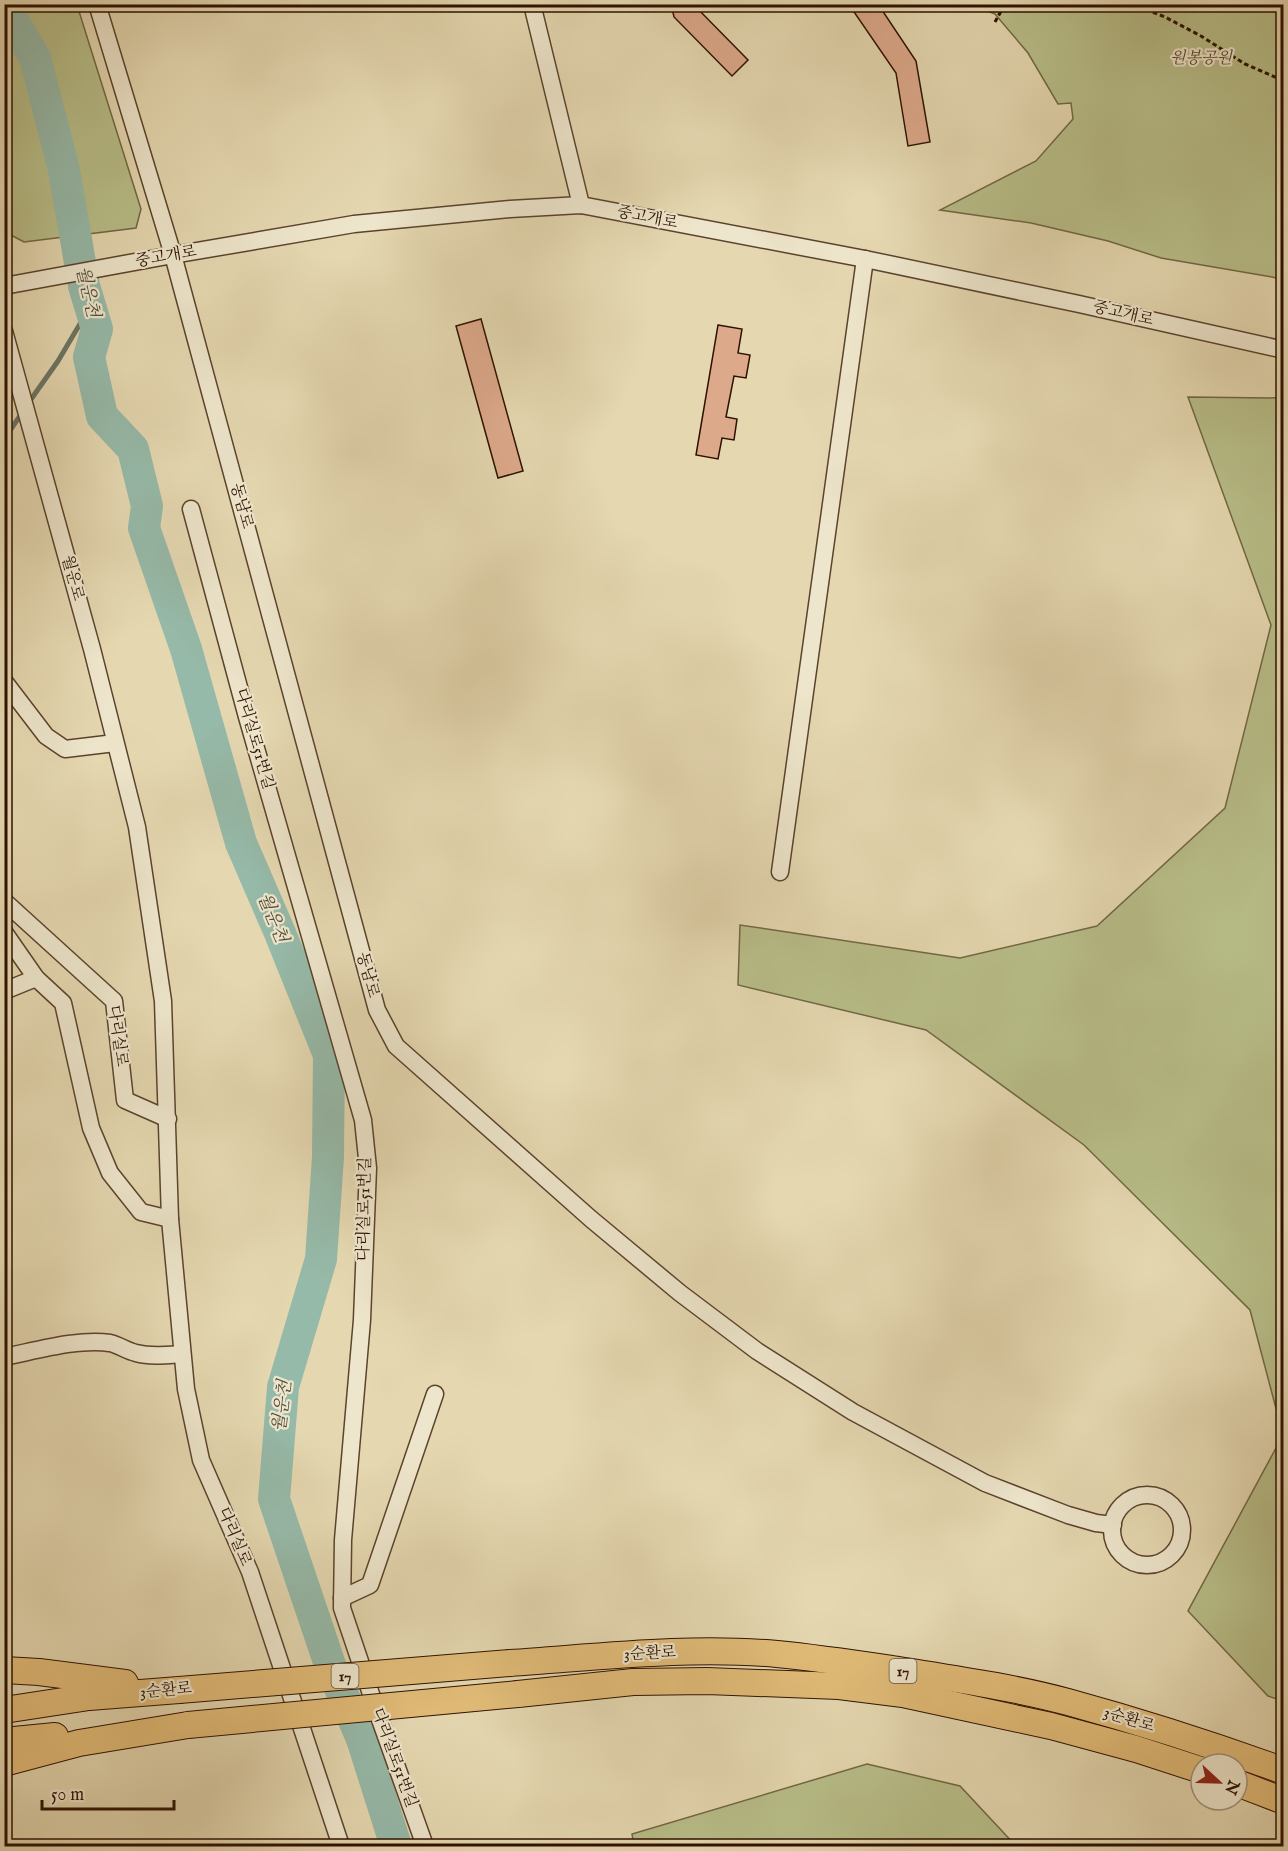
<svg xmlns="http://www.w3.org/2000/svg" width="1288" height="1851" font-family="'IM FELL English','Noto Serif KR',serif">
  <style>
    .green { fill: #b8be89; stroke: #726844; stroke-width: 1.5 }
    .lines { fill: none; stroke-linecap: round; stroke-linejoin: round }
    .stream { stroke: #6c7665; stroke-width: 5 }
    .river { stroke: #96baa9; stroke-width: 32 }
    .building { fill: #dda98b; stroke: #2d1100; stroke-width: 1.5 }
    .minor-casing { stroke: #5b432c; stroke-width: 19 }
    .highway-casing { stroke: #2d1100; stroke-width: 28 }
    .path { stroke: #2d1100; stroke-width: 3; stroke-dasharray: 4.5 3; stroke-linecap: butt }
    .minor { stroke: #eee6cc; stroke-width: 16 }
    .highway { stroke: #e2bc78; stroke-width: 26 }
    .highway-bridge-casing { stroke: #2d1100; stroke-width: 28; stroke-linecap: butt }
    .highway-bridge { stroke: #e2bc78; stroke-width: 26 }
    .labels { text-anchor: middle; dominant-baseline: central; stroke-width: 4.5; stroke-linejoin: round; paint-order: stroke }
    .shield { fill: #eee6cc; stroke: #67513d; stroke-width: 1.5 }
    .shield-label { font-size: 15px; font-weight: bold; fill: #2d1100 }
    .park-label { font-size: 16px; font-style: italic; fill: #574529; stroke: #eee6cc }
    .street-label { font-size: 16px; fill: #2d1100; stroke: #eee6cc }
    .water-label { font-size: 18px; font-style: italic; fill: #524c3b; stroke: #eee6cc }
  </style>
  <rect width="100%" height="100%" fill="#e5d8b1"/>
  <filter id="stains"><feTurbulence type="fractalNoise" baseFrequency=".00333" numOctaves="4"/><feColorMatrix values="0 0 0 0 .2 0 0 0 0 .09 0 0 0 0 .02 0 0 0 .5 -.17"/></filter>
  <radialGradient id="worn" r=".72"><stop offset=".6" stop-color="#630" stop-opacity="0"/><stop offset="1" stop-color="#630" stop-opacity=".3"/></radialGradient>
  <!-- green -->
  <g class="green">
    <path d="M5,4L77,5L141,209L136,228L24,242L5,232Z"/>
    <path d="M973,5H1283V279L1161,258L1108,241L1031,223L940,210L1036,161L1073,119L1071,103L1058,104L1028,53L995,14Z"/>
    <path d="M1188,397L1283,398V1701L1268,1696L1188,1611L1283,1435L1250,1310L1084,1145L926,1030L738,985L740,925L960,958L1097,926L1225,808L1271,625Z"/>
    <path d="M867,1764L960,1786L1016,1846H634L632,1834Z"/>
  </g>
  <g class="lines">
    <!-- stream -->
    <g class="stream">
      <path d="M27,405L58,361L90,307"/>
      <path d="M4,439L22,413"/>
    </g>
    <!-- river -->
    <path class="river" d="M4,6L35,58L64,170L84,286L97,329L89,357L102,416L133,449L147,506L144,528L186,649L241,843L280,933L329,1055L328,1157L321,1259L283,1387L274,1499L330,1665L362,1739L396,1846"/>
  </g>
  <!-- building -->
  <g class="building">
    <path d="M671,4H693L748,60L732,76L674,17Z"/>
    <path d="M860,4H878L916,61L930,142L908,146L896,73L852,9Z"/>
    <path d="M481,319L523,471L498,478L456,326Z"/>
    <path d="M718,325L742,329L738,353L750,355L746,378L734,376L726,417L737,419L734,440L722,438L718,459L696,455Z"/>
  </g>
  <g class="lines">
    <defs>
      <g id="minor">
        <path d="M97,4L173,255L377,1010L396,1046L591,1219L680,1293L757,1351L853,1412L985,1483L1068,1515L1096,1523L1113,1525"/>
        <path d="M532,4L581,205"/>
        <path d="M4,286L173,255L354,224L510,209L581,205L865,259L1079,304L1284,350"/>
        <path d="M4,331L92,649L137,827L163,1001L170,1219L186,1389L201,1460L250,1572L341,1846"/>
        <path d="M191,509L247,717L363,1120L368,1168L362,1320L343,1540L342,1608L372,1697L425,1846"/>
        <path d="M4,681L46,736L65,749L115,743"/>
        <path d="M780,872L865,259"/>
        <path d="M4,901L114,1001L125,1100L168,1119"/>
        <path d="M4,932L36,978L63,1003L91,1128L110,1173L141,1212L170,1219"/>
        <path d="M4,991L36,978"/>
        <path d="M4,1357C35,1351 79,1338 110,1343C119,1345 127,1351 136,1353C151,1357 167,1355 182,1354"/>
        <circle cx="1147" cy="1530" r="35"/>
        <path d="M342,1598L370,1585L435,1394"/>
      </g>
      <g id="highway">
        <path d="M510,1663C599,1657 689,1646 777,1654C818,1658 858,1664 899,1670C955,1679 1012,1687 1068,1702C1141,1722 1213,1745 1284,1771"/>
        <path d="M4,1670L39,1672L125,1683"/>
        <path d="M518,1694L633,1682L707,1681L839,1686L903,1694L1051,1726L1136,1749L1201,1770"/>
        <path d="M4,1710L89,1697L179,1690"/>
        <path d="M4,1741L55,1736"/>
        <path d="M4,1763L79,1743L188,1725"/>
        <path d="M1237,1783L1284,1801"/>
      </g>
    </defs>
    <!-- minor casing -->
    <use href="#minor" class="minor-casing"/>
    <!-- highway casing -->
    <use href="#highway" class="highway-casing"/>
    <!-- path -->
    <g class="path">
      <path d="M1132,4L1165,17L1201,36L1245,64L1284,81"/>
      <path d="M995,22L1005,4"/>
    </g>
    <!-- minor -->
    <use href="#minor" class="minor"/>
    <!-- highway -->
    <use href="#highway" class="highway"/>
    <defs>
      <g id="highway-bridge">
        <path d="M179,1690L510,1663"/>
        <path d="M188,1725L518,1694"/>
      </g>
    </defs>
    <!-- highway-bridge casing -->
    <use href="#highway-bridge" class="highway-bridge-casing"/>
    <!-- highway-bridge -->
    <use href="#highway-bridge" class="highway-bridge"/>
  </g>
  <g class="labels">
    <!-- shield labels -->
    <g class="shield">
      <rect x="889.5" y="1659" width="27" height="24" rx="4.5"/>
      <rect x="331.5" y="1664" width="27" height="24" rx="4.5"/>
    </g>
    <g class="shield-label">
      <text x="903" y="1671">17</text>
      <text x="345" y="1676">17</text>
    </g>
    <!-- park labels -->
    <g class="park-label">
      <text x="1201" y="59">원봉공원</text>
    </g>
    <!-- street labels -->
    <g class="street-label">
      <text transform="translate(647 218) rotate(11)">중고개로</text>
      <text transform="translate(166 257) rotate(-10)">중고개로</text>
      <text transform="translate(1123 314) rotate(13)">중고개로</text>
      <text transform="translate(241 506) rotate(75)">동남로</text>
      <text transform="translate(72 578) rotate(75)">월운로</text>
      <text transform="translate(254 739) rotate(74)">다리실로51번길</text>
      <text transform="translate(367 975) rotate(75)">동남로</text>
      <text transform="translate(117 1036) rotate(82)">다리실로</text>
      <text transform="translate(365 1209) rotate(-89)">다리실로51번길</text>
      <text transform="translate(234 1537) rotate(67)">다리실로</text>
      <text transform="translate(650 1654) rotate(-2)">3순환로</text>
      <text transform="translate(166 1691) rotate(-5)">3순환로</text>
      <text transform="translate(1129 1720) rotate(17)">3순환로</text>
      <text transform="translate(394 1758) rotate(70)">다리실로51번길</text>
    </g>
    <!-- water labels -->
    <g class="water-label">
      <text transform="translate(87 292) rotate(77)">월운천</text>
      <text transform="translate(272 918) rotate(68)">월운천</text>
      <text transform="translate(283 1406) rotate(-83)">월운천</text>
    </g>
  </g>
  <!-- margin -->
  <rect width="1288" height="1851" fill="none" stroke="#e5d8b1" stroke-width="24"/>
  <rect x="6" y="6" width="1276" height="1839" fill="none" stroke="#2d1100" stroke-width="3"/>
  <rect x="12" y="12" width="1264" height="1827" fill="none" stroke="#2d1100" stroke-width="1.5"/>
  <!-- north arrow -->
  <g transform="translate(1219 1782) rotate(112)"><circle r="28" fill="#eee6cc" stroke="#a1917a" stroke-width="1.5"/>
  <path d="M0-4.5L10 22L0 15L-10 22Z" fill="#8f2418"/>
  <text y="-9" font-size="16" font-weight="bold" text-anchor="middle" fill="#2d1100">N</text>
  </g>
  <!-- scale -->
  <path d="M42 1800v9h132v-9" fill="none" stroke="#2d1100" stroke-width="3"/>
  <text x="51" y="1800" font-size="18" fill="#2d1100" stroke="#eee6cc" stroke-width="4.5" paint-order="stroke">50 m</text>
  <rect width="100%" height="100%" filter="url(#stains)"/>
  <rect width="100%" height="100%" fill="url(#worn)"/>
</svg>
